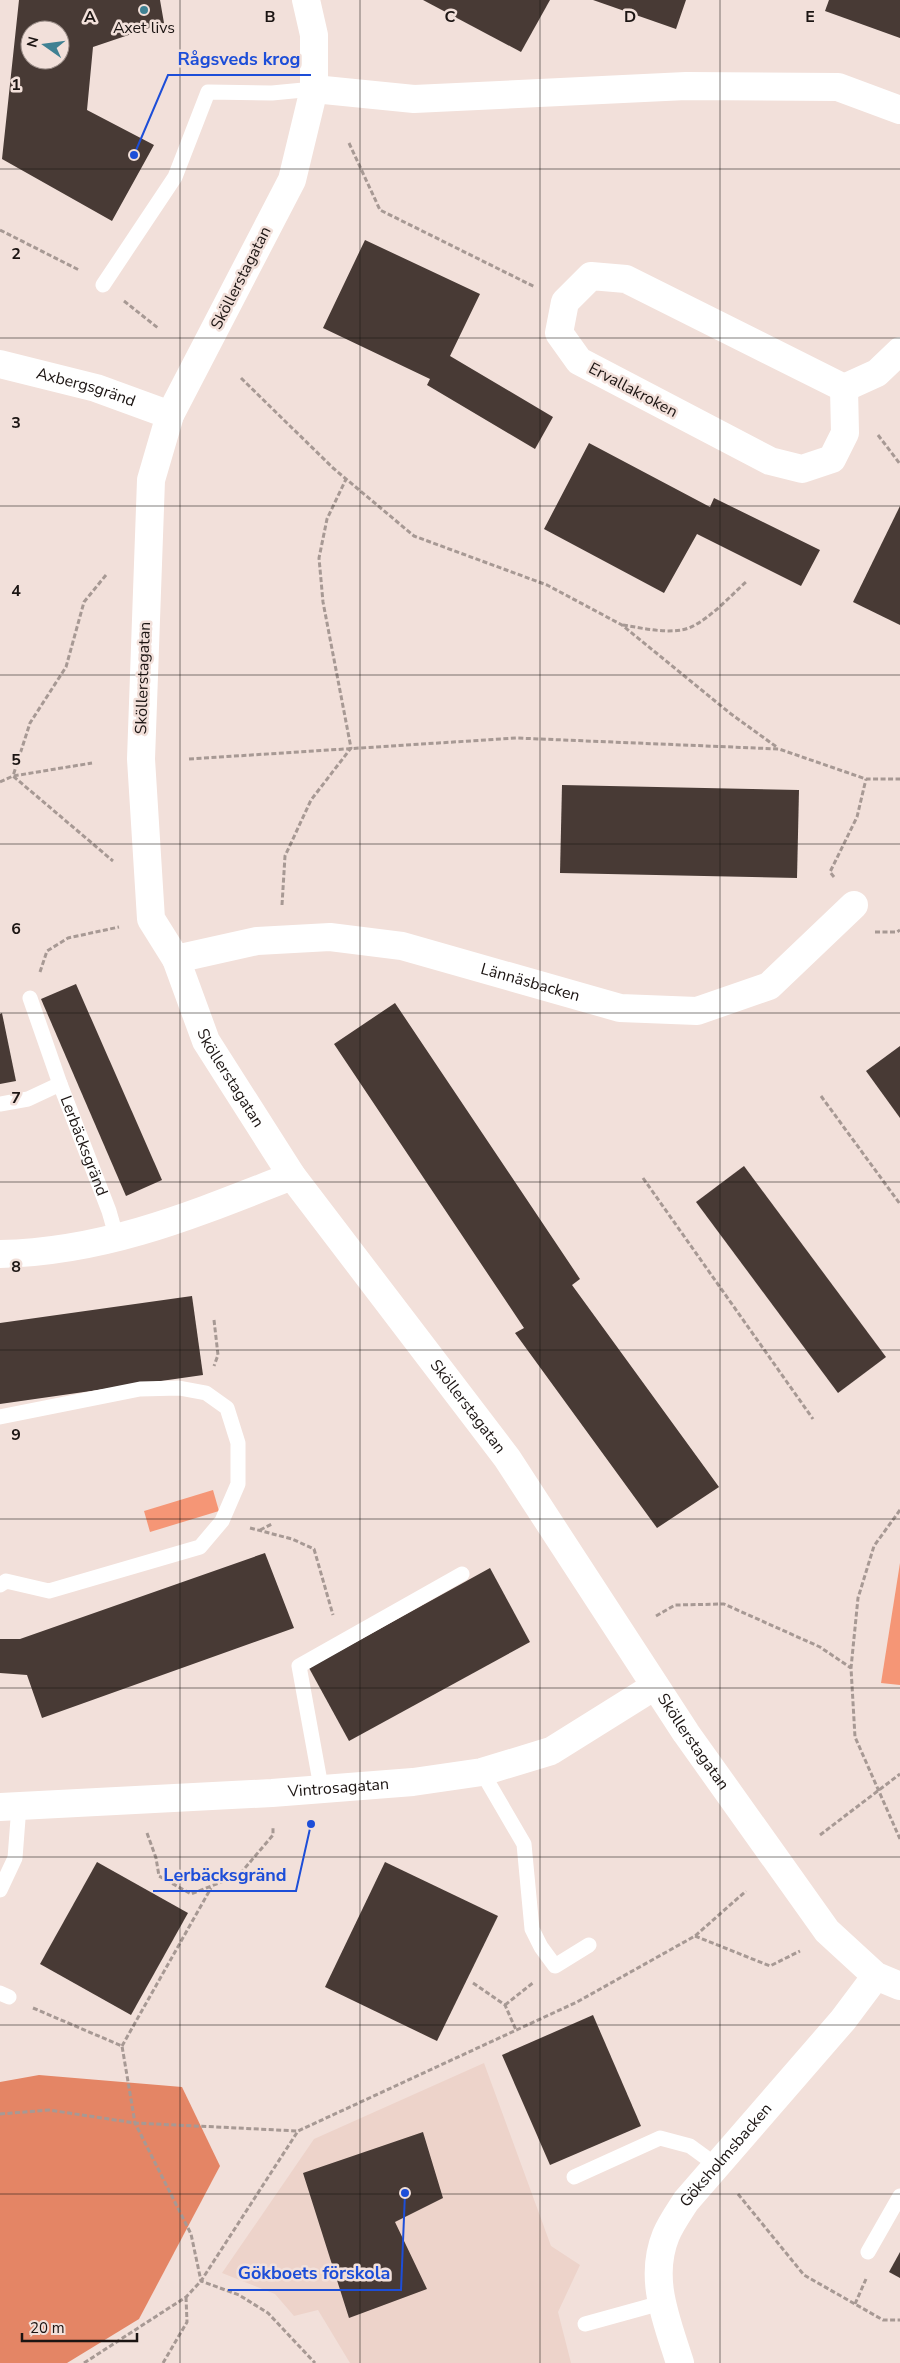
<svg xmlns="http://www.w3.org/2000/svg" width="900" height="2363" font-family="'Nunito Sans',sans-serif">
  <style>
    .built { fill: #edd3ca }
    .green { fill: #f59676 }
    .forest { fill: #e48565 }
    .building { fill: #483a35; fill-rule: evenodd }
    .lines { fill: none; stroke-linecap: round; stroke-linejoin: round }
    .path { stroke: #a79994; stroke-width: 3; stroke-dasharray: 5 2.5; stroke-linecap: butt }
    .service { stroke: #fff; stroke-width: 15 }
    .minor { stroke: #fff; stroke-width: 28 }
    .grid { fill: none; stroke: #1c1513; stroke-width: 1; stroke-opacity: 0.55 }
    .poi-dot { fill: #3f8193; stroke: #f2e0da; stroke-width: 2 }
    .labels { text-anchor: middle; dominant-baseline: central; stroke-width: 5; stroke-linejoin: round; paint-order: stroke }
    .poi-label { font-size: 16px; fill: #1c1513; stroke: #f2e0da }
    .street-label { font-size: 16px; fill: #1c1513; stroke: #f2e0da }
    .grid-label { font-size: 16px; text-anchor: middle; font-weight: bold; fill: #1c1513; stroke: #f2e0da; stroke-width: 5; stroke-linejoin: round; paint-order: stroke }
    .leader { fill: none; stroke: #1d4ed8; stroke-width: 2 }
    .callout-dot { fill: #1d4ed8; stroke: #f2e0da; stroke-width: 2 }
    .callout-label { font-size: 18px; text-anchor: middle; font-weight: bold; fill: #1d4ed8; stroke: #f2e0da; stroke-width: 5; stroke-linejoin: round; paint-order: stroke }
  </style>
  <rect width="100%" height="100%" fill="#f2e0da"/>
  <!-- built -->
  <path class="built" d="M484,2063L551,2246L580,2265L558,2312L571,2363H350L318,2310L294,2316L275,2294L222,2273L314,2139Z"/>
  <!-- green -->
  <g class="green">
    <path d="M213,1490L219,1511L150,1532L144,1511Z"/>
    <path d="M900,1563V1685L881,1683Z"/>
  </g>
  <!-- forest -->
  <path class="forest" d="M39,2075L182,2087L220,2166L139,2319L67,2363H0V2082Z"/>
  <!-- building -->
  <g class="building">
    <path d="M19,0H160L164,23L93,47L87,110L154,145L112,221L2,159ZM30,30H60V60H30Z"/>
    <path d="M423,0H550L521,52Z"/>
    <path d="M593,0H686L676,29Z"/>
    <path d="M829,0H900V38L825,11Z"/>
    <path d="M365,240L480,294L450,356L553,417L535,449L427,385L430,379L323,328Z"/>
    <path d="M589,443L710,507L714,498L820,550L801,586L697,534L664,593L544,529Z"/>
    <path d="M900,506V625L853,602Z"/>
    <path d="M562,785L799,790L797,878L560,873Z"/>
    <path d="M76,984L162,1180L126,1196L41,999Z"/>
    <path d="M395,1003L580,1279L572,1285L719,1487L657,1528L515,1333L524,1328L334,1044Z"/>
    <path d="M2,1013L16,1081L0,1084V1014Z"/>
    <path d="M900,1046V1118L866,1071Z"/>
    <path d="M744,1166L886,1357L838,1393L696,1202Z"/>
    <path d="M192,1296L203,1375L0,1404V1323Z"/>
    <path d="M265,1553L294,1628L42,1718L27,1675L0,1673V1639H20Z"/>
    <path d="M490,1568L530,1642L349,1741L309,1668Z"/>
    <path d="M97,1862L188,1913L131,2015L40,1964Z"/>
    <path d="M385,1862L498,1916L437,2041L325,1987Z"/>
    <path d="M593,2015L641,2126L550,2165L502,2055Z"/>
    <path d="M423,2132L443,2198L395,2222L427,2289L349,2318L303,2173Z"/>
    <path d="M900,2252V2278L889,2272Z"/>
  </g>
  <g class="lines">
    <!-- path -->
    <g class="path">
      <path d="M349,143L380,210L535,287"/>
      <path d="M0,230L79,270"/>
      <path d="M124,301L158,328"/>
      <path d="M241,378L333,468L414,536L547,585L622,625L731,714L778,748"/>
      <path d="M878,435L900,464"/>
      <path d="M106,575L84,602L66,667L30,723L13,776L113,861"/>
      <path d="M623,625C642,628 662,633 681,630C703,627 730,596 747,581"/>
      <path d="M189,759L516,738L779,749L866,779H900"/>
      <path d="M0,782L13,776L92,763"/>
      <path d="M834,877L830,872L857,817L866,779"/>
      <path d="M282,905L285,856L311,800L351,748L323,602L319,558L327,519L346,479"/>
      <path d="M875,932H897L900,930"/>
      <path d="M40,972L47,951L68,938L119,927"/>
      <path d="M821,1096L900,1204"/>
      <path d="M643,1178L813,1419"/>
      <path d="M214,1320L218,1355L214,1366"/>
      <path d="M900,1510L874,1546L858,1598L851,1668L855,1737L900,1839"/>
      <path d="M250,1528L292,1539L314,1549L333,1615"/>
      <path d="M260,1530L272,1524"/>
      <path d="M656,1616L675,1605L724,1604L820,1647L851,1668"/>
      <path d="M147,1833L156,1858L159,1876L191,1894L239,1875L273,1835V1826"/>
      <path d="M820,1835L900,1774"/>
      <path d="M695,1936L770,1966L800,1951"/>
      <path d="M473,1983L505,2005L516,2030"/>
      <path d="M505,2005L534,1982"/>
      <path d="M33,2008L122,2046L135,2123L191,2234L201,2281L239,2295L268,2313L315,2363"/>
      <path d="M122,2046L211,1888"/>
      <path d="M0,2114L49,2110L135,2123L298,2131"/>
      <path d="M738,2194L804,2275L883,2320H900"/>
      <path d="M855,2304L866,2279"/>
      <path d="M84,2363L186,2297L201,2281L298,2131L577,2002L695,1936L746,1891"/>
      <path d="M163,2363L187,2322L186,2297"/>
    </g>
    <!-- service -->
    <g class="service">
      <path d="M103,285L175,177L208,92L272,93L314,89"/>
      <path d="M30,998L60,1084"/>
      <path id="s1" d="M0,1104L28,1099L60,1084L109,1211L117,1239"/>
      <path d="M0,1417L140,1389L179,1388L206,1393L227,1408L238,1443V1484L222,1521L200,1547L49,1591L6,1581L0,1585"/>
      <path d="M482,1772L524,1844L532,1929L541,1947L555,1966L589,1945"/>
      <path d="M321,1787L299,1666L462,1574"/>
      <path d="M0,1890L15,1858L19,1806"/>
      <path d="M0,1993L9,1997"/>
      <path d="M574,2177L660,2138L690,2146L716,2165"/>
      <path d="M868,2252L900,2196"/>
      <path d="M585,2324L661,2303"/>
    </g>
    <!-- minor -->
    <g class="minor">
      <path id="s2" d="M306,0L314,35V89L292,180L170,415L151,480L141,759L151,919L176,959L206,1041L292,1176L507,1458L686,1733L827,1931L876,1976L900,1986"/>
      <path d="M314,89L414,99L686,86L838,87L900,110"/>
      <path d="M591,276L626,279L844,388L845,433L832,459L802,469L770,461L579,361L559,333L565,302Z"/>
      <path id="s3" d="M0,364L96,388L170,415"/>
      <path d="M844,388L877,373L900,351"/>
      <path id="s4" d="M176,959L257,941L330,937L402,946L620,1008L697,1011L769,986L854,905"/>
      <path d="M0,1254C106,1252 195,1214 292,1176"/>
      <path id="s5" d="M0,1807L272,1793L413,1782L482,1772L551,1751L655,1686"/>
      <path id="s6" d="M680,2363C667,2321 648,2279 666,2235C671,2223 679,2212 686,2201L843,2020L876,1976"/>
    </g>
  </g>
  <!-- grid -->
  <path class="grid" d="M180,0V2363M360,0V2363M540,0V2363M720,0V2363M0,169H900M0,338H900M0,506H900M0,675H900M0,844H900M0,1013H900M0,1182H900M0,1350H900M0,1519H900M0,1688H900M0,1857H900M0,2025H900M0,2194H900"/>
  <!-- markers -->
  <circle class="poi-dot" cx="144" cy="10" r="5"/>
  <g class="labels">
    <!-- poi labels -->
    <g class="poi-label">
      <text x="144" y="28">Axet livs</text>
    </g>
    <!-- street labels -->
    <g class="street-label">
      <text transform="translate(241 278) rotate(-63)">Sköllerstagatan</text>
      <text stroke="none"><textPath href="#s3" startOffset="89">Axbergsgränd</textPath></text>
      <text transform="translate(633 390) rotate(28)">Ervallakroken</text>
      <text transform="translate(143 678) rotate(-88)">Sköllerstagatan</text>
      <text stroke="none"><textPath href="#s4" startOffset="362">Lännäsbacken</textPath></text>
      <text stroke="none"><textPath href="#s2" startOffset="1134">Sköllerstagatan</textPath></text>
      <text stroke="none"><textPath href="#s1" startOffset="130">Lerbäcksgränd</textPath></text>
      <text stroke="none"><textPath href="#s2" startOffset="1540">Sköllerstagatan</textPath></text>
      <text stroke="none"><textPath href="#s2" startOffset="1944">Sköllerstagatan</textPath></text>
      <text stroke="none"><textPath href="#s5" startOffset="339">Vintrosagatan</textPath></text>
      <text stroke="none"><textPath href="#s6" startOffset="232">Göksholmsbacken</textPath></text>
    </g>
  </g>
  <g class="grid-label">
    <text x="90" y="22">A</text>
    <text x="270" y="22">B</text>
    <text x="450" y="22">C</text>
    <text x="630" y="22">D</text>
    <text x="810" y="22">E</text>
    <text x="16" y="90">1</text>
    <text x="16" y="259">2</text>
    <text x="16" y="428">3</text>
    <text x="16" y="596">4</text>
    <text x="16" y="765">5</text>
    <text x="16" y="934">6</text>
    <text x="16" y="1103">7</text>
    <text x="16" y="1272">8</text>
    <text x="16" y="1440">9</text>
  </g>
  <!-- callouts -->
  <path class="leader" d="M134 155L168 75H311M311 1824L296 1891H153M405 2193L401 2290H228"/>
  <g class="callout-dot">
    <circle cx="134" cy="155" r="5"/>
    <circle cx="311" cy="1824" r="5"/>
    <circle cx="405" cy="2193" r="5"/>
  </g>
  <g class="callout-label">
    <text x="239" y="65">Rågsveds krog</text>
    <text x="225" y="1881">Lerbäcksgränd</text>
    <text x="314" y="2279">Gökboets förskola</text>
  </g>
  <!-- north arrow -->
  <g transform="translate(45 45) rotate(284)"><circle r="24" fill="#f2e0da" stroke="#9c8f8a"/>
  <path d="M0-4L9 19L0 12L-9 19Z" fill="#3f8193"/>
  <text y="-8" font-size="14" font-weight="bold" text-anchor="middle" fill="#1c1513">N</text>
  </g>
  <!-- scale -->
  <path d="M22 2333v8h115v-8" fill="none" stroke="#1c1513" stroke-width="2.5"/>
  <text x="30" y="2333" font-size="15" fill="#1c1513" stroke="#f2e0da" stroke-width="4" paint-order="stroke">20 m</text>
</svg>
